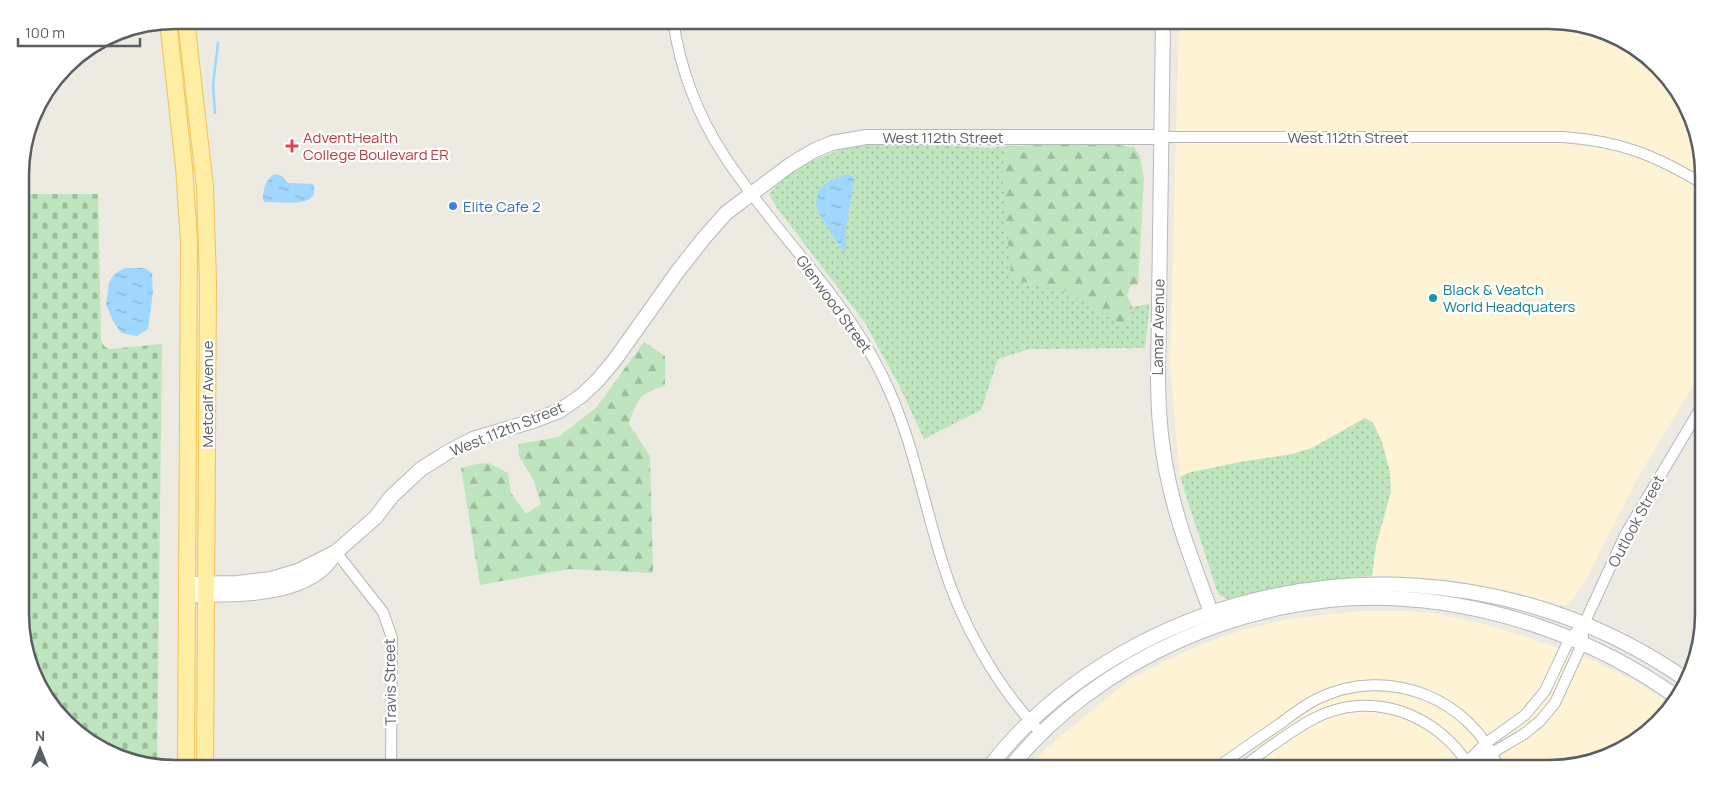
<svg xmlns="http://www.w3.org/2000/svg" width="1724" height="789" font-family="Manrope,sans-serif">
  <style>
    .commercial { fill: #fef4d5 }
    .grass { fill: url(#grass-dots) }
    .forest { fill: url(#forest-firs) }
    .cemetery { fill: url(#cemetery-stones) }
    .water { fill: url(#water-ripples) }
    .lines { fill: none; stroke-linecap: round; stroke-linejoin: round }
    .stream { stroke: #9fd7ff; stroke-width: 2.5 }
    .street-casing { stroke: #b4b7bc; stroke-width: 12 }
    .secondary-casing { stroke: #b5b9be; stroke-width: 16 }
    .primary-casing { stroke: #f3c354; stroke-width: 18 }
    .street { stroke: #fff; stroke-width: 10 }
    .secondary { stroke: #fff; stroke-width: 14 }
    .primary { stroke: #ffeea4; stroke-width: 16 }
    .health-dot { fill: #e0444e; stroke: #fff; stroke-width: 2 }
    .shop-dot { fill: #3f7fe0; stroke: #fff; stroke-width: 2 }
    .culture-dot { fill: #0f9aa8; stroke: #fff; stroke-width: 2 }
    .labels { text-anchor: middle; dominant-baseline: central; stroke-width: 4.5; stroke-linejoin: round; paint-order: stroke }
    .health-label { font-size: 15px; fill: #be3a42; stroke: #fff; text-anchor: start }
    .street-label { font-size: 15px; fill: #5a5e62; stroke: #fff }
    .shop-label { font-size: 15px; fill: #366cbe; stroke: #fff; text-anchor: start }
    .culture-label { font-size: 15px; fill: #0d838f; stroke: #fff; text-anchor: start }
    .rim { fill: none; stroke: #5a5e62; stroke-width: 2.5 }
  </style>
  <defs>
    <pattern id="grass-dots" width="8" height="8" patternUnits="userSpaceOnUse" patternTransform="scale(1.25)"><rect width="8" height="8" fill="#bee5bd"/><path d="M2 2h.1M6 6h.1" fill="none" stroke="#9dbd9d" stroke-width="1.8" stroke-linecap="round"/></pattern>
    <pattern id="forest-firs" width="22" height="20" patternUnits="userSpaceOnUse" patternTransform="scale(1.25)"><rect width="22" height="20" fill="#bee5bd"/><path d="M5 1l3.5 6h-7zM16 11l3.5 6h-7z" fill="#9dbd9d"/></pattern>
    <pattern id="cemetery-stones" width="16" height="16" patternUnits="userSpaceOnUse" patternTransform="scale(1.25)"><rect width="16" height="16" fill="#bee5bd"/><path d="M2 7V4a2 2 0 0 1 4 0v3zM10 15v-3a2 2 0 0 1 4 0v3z" fill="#9dbd9d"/></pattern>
    <pattern id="water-ripples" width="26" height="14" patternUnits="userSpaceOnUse" patternTransform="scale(1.25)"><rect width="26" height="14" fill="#9fd7ff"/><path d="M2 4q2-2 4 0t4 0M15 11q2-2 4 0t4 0" fill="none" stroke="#85b2d2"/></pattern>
  </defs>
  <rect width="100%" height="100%" fill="#edeae1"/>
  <!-- commercial -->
  <g class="commercial">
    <path d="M1179,20H1549L1609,32L1672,81L1703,155V369L1641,472L1586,580L1568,606L1451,579L1372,576L1376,545L1391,492L1390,472L1382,442L1373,423L1365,418L1311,448L1292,454L1240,462L1187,473L1180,477L1170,367Z"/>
    <path d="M1359,611H1411L1438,614L1492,626L1556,647L1578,653L1639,683L1673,706L1635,743L1559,769H1027L1048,747L1129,680L1167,660L1205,643L1246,629L1290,619Z"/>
  </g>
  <!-- grass -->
  <g class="grass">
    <path d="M856,145H944L987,148L1008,146L1002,169L1046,288H1062L1126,327L1132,307L1150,304L1145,348L1029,349L998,359L981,410L924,439L900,387L865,323L777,208L769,194C792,166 823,155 856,145Z"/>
    <path d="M1365,418L1373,423L1382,442L1390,472L1391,492L1376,545L1372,576C1323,579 1275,588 1227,599L1218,594L1180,477L1187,473L1240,462L1292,454L1312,448Z"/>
  </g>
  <!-- forest -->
  <g class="forest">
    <path d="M1101,143L1134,147L1140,156L1144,178L1138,284L1130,286L1127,295L1132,307L1126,327L1062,289L1046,288L1018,280L1011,275L1002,169L1008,146Z"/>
    <path d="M644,342L665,356V386C639,393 637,399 629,424L650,456L653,573L569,569L480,585L461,468L476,464L489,463L508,473L511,493L526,514L541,504L533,479L519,456L518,444L558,437L596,408Z"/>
  </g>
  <!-- cemetery -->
  <path class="cemetery" d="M20,194H98L101,341L105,347L110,349L162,344L157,765L115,757L52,708L21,634Z"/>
  <!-- water -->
  <g class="water">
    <path d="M275,174L282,176L288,183L313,184C323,209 278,202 265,202L263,200C263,190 265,179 275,174Z"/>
    <path d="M847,174L853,176L854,180L846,227V251L844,252L818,212L816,203L818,191L821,187L831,180Z"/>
    <path d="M125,268H144L152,273L153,292L148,329L137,336L121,333L113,321L106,304L109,283L114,274Z"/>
  </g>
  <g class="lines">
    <!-- stream -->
    <path class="stream" d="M215,113L213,85L218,43"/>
    <defs>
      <g id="street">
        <path d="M673,20C680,68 698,116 725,157C773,230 840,292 880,371C911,431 922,497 942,561C960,622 997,687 1041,733"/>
        <path d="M1161,137H1563C1620,141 1655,155 1703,184"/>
        <path d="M336,552L383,612L392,638L391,769"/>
        <path d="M1467,762L1492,753L1524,734L1540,721L1555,703L1582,644L1584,624L1625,535L1703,404"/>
        <path d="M1215,769C1237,753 1259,738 1281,723C1293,714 1306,704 1319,698C1388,665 1472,698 1499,769"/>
        <path d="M1240,769C1263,752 1287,733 1313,719C1371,688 1439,714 1471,769"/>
        <path d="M1457,769L1467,762L1486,743L1525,715L1545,691L1570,638L1584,624"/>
      </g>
      <g id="secondary">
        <path d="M1163,20L1158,377C1158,413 1161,448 1169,483C1179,530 1198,575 1214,621"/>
        <path d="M187,584L237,583L271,579L298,571L336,552L376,517L391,497L421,469L448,452L473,439L533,421L559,411L581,396L597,381L614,361L678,271L704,238L726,213L790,165L813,151L832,143L866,137H1161"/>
        <path d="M187,595C232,594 308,599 334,555"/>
        <path d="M988,769C1027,717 1081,675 1137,645C1311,553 1527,567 1688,681"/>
        <path d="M1009,769C1097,659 1249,593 1389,598C1491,602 1595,638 1678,698"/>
      </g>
      <g id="primary">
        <path d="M186,20L205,187L208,282L205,769"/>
        <path d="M168,21L184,167L189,240L186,769"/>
      </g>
    </defs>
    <!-- street casing -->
    <use href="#street" class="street-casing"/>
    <!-- secondary casing -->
    <use href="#secondary" class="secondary-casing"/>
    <!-- primary casing -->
    <use href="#primary" class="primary-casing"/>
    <!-- street -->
    <use href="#street" class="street"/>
    <!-- secondary -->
    <use href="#secondary" class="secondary"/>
    <!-- primary -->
    <use href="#primary" class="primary"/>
  </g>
  <!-- markers -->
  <path class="health-dot" d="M289.5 138.5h5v5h5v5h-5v5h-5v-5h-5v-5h5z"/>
  <circle class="shop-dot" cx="453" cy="206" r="5"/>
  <circle class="culture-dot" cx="1433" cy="298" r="5"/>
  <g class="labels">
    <!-- health labels -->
    <g class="health-label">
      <text x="303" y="137">AdventHealth<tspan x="303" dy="17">College Boulevard ER</tspan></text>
    </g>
    <!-- street labels -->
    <g class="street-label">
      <text x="943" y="137">West 112th Street</text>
      <text x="1348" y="137">West 112th Street</text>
      <text transform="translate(834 304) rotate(54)">Glenwood Street</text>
      <text transform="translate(1158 327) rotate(-89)">Lamar Avenue</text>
      <text transform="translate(207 394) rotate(-90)">Metcalf Avenue</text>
      <text transform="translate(507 429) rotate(-22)">West 112th Street</text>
      <text transform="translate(1636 521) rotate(-62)">Outlook Street</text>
      <text transform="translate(390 682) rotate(-91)">Travis Street</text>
    </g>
    <!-- shop labels -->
    <g class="shop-label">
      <text x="463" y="206">Elite Cafe 2</text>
    </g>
    <!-- culture labels -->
    <g class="culture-label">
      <text x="1443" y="289">Black &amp; Veatch<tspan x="1443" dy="17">World Headquaters</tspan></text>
    </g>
  </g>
  <!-- crop -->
  <path d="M0 0H1724V789H0ZM175 29H1549A146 146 0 0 1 1695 175V614A146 146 0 0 1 1549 760H175A146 146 0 0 1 29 614V175A146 146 0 0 1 175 29Z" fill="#fff" fill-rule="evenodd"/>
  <path class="rim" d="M175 29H1549A146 146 0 0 1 1695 175V614A146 146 0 0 1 1549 760H175A146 146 0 0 1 29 614V175A146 146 0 0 1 175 29Z"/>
  <!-- north arrow -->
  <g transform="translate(40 749)" stroke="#ffffff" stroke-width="4" paint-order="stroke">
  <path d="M0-4L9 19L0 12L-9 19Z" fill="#5a5e62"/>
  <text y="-8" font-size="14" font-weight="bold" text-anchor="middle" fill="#5a5e62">N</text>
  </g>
  <!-- scale -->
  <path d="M18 38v8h122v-8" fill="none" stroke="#5a5e62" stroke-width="2.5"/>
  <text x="25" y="38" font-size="15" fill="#5a5e62" stroke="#ffffff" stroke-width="4" paint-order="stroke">100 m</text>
</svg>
